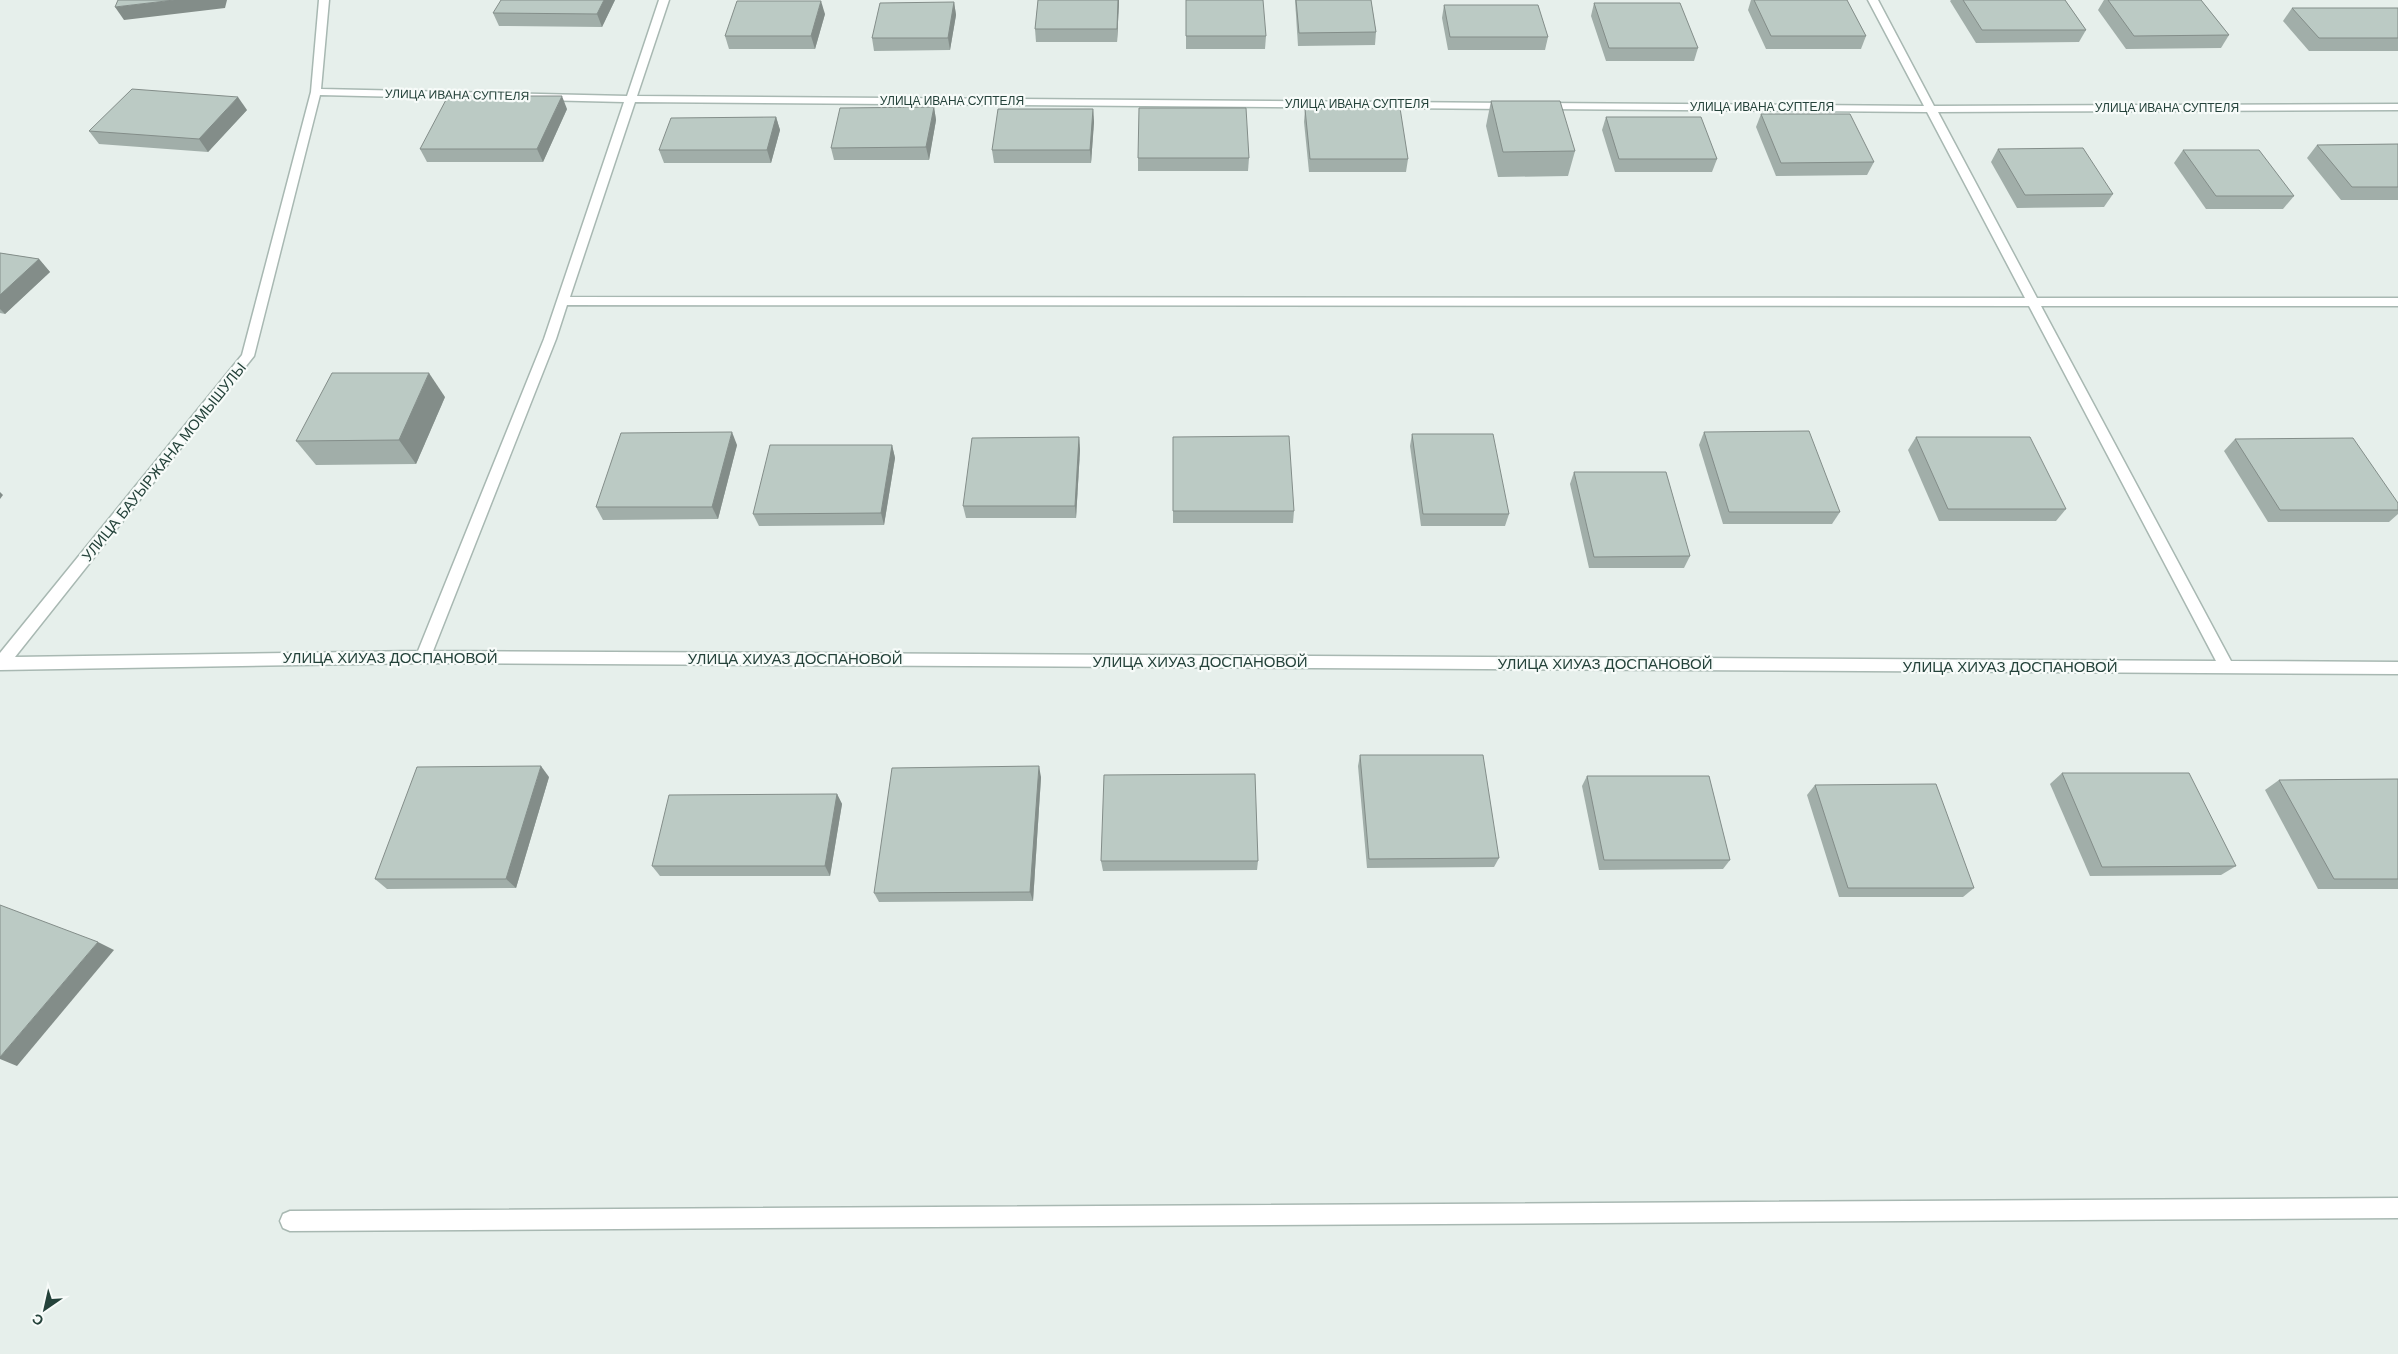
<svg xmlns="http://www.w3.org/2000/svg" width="2398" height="1354" font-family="'DM Sans',sans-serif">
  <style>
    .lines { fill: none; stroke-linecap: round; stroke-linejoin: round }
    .minor-casing { stroke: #a8b8b2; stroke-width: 3 }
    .minor { fill: #fff; fill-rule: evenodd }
    .wall { fill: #a1aea9 }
    .shaded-wall { fill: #838d89 }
    .building { fill: #bbcac4; stroke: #838d89 }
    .labels { text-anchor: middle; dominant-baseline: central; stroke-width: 4.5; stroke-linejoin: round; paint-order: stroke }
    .far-street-label { font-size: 12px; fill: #24423a; stroke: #f7fbf9 }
    .street-label { font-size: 15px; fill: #24423a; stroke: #f7fbf9 }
  </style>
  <rect width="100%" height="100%" fill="#e6efeb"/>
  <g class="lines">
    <defs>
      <g id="minor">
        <path d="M319,0H329L321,89L627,96L659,0H669L637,96L1511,103L1516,106L1511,109L635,102L570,297L2025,298L1927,112L1542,109L1537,106L1542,103L1924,106L1868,0H1878L1934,106L2398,104V110L1938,112L2037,298H2398V306H2041L2231,661L2398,662V674L423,663L0,670V653L242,355L311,92ZM320,95L624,102L544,339L418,651L15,657L254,356ZM567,305L2029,306L2216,661L433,651L556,339Z"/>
        <path d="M2398,1198V1218L290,1231L283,1228L280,1221L283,1214L290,1211Z"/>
      </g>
    </defs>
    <!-- minor casing -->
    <use href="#minor" class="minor-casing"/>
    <!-- minor -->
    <use href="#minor" class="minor"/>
  </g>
  <!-- wall -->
  <g class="wall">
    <path d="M615,0L602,27L499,26L493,13Z"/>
    <path d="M1038,0H1119L1117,42H1036L1035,29Z"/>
    <path d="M1186,0L1266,36L1265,49H1186Z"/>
    <path d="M1295,0H1371L1376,32L1375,45L1298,46Z"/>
    <path d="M1751,0H1847L1866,36L1861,49H1766L1748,10Z"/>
    <path d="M1951,0H2065L2086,30L2079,42L1976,43L1950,1Z"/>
    <path d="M2104,0H2201L2229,35L2221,48L2126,49L2098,10Z"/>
    <path d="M954,2L956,15L950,50L874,51L872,38Z"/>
    <path d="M1594,3L1698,48L1694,61H1606L1591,16Z"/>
    <path d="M1444,5L1548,37L1545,50H1448L1442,18Z"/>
    <path d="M2292,8H2398V51H2309L2283,21Z"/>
    <path d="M825,14L815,49H729L725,36Z"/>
    <path d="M1491,101L1575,151L1568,176L1498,177L1486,126Z"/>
    <path d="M934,107L936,120L929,160H834L831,148Z"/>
    <path d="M567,109L543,162H427L420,149Z"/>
    <path d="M1093,109L1094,122L1091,163H994L992,150Z"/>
    <path d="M1305,109L1408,159L1406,172H1309L1304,122Z"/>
    <path d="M247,110L208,152L99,144L89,131Z"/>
    <path d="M1761,114L1874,162L1867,175L1776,176L1756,127Z"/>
    <path d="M776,117L780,130L771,163H664L659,150Z"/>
    <path d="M1606,117L1717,159L1712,172H1615L1602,130Z"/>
    <path d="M2398,144V200H2341L2307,158L2317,145Z"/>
    <path d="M1998,149L2113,194L2104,207L2017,208L1991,162Z"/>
    <path d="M2183,150L2294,196L2283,209H2206L2174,163Z"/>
    <path d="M1138,158H1249L1248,171H1138Z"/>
    <path d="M0,253L39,259L50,272L5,314L0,313Z"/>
    <path d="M445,397L416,464L316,465L296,441Z"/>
    <path d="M1704,432L1840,512L1832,524H1723L1699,445Z"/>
    <path d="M1412,434L1509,514L1505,526H1421L1410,446Z"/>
    <path d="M1079,437L1080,450L1076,518H966L963,506Z"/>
    <path d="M1916,437L2066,509L2056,521H1939L1908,450Z"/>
    <path d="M2235,439L2398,503V514L2389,522H2268L2224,451Z"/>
    <path d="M737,445L718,519L603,520L596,507Z"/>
    <path d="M892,445L895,458L884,525L759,526L753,514Z"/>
    <path d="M1574,472L1690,556L1684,568H1589L1570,484Z"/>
    <path d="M1173,511H1294L1293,523H1173Z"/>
    <path d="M1360,755L1499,858L1494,867L1367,868L1358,766Z"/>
    <path d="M2062,773L2236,866L2221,875L2090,876L2050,784Z"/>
    <path d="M1587,776L1730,860L1723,869L1599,870L1582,786Z"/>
    <path d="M549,777L516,888L387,889L375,879Z"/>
    <path d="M1041,777L1033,901L879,902L874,893Z"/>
    <path d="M2398,779V889H2318L2265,790L2279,780Z"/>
    <path d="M1815,785L1974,888L1963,897H1839L1807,795Z"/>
    <path d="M837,794L842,804L830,876H660L652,866Z"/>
    <path d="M1101,861H1258L1257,870L1103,871Z"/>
  </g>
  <!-- shaded-wall -->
  <g class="shaded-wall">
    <path d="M174,0H227L225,8L124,20L115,7Z"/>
    <path d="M604,0H615L602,27L597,14Z"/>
    <path d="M1118,0H1119V3L1117,42V29Z"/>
    <path d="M821,1L825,14L815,49L811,36Z"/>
    <path d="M954,2L956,15L950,50L948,38Z"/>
    <path d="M562,96L567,109L543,162L537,149Z"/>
    <path d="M238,97L247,110L208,152L199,139Z"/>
    <path d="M934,107L936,120L929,160L926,147Z"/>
    <path d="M1093,109L1094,122L1091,163L1090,150Z"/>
    <path d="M776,117L780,130L771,163L767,150Z"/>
    <path d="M39,259L50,272L5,314L0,309V295Z"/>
    <path d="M429,373L445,397L416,464L399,440Z"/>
    <path d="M732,432L737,445L718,519L712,507Z"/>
    <path d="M1079,437L1080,450L1076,518L1075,506Z"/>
    <path d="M892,445L895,458L884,525L881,513Z"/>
    <path d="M0,492L3,495L0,499Z"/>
    <path d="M541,766L549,777L516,888L506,879Z"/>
    <path d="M1039,766L1041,777L1033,901L1030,892Z"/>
    <path d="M837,794L842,804L830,876L825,866Z"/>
    <path d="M98,942L114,950L17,1066L0,1059V1057Z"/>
  </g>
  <!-- building -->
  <g class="building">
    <path d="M118,0H174L115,7Z"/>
    <path d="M501,0H604L597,14L493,13Z"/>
    <path d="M1038,0H1118L1117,29H1035Z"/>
    <path d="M1186,0H1263L1266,36H1186Z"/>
    <path d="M1296,0H1371L1376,32L1299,33Z"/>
    <path d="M1754,0H1847L1866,36H1771Z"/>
    <path d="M1963,0H2065L2086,30H1982Z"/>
    <path d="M2108,0H2201L2229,35L2134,36Z"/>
    <path d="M737,1H821L811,36H725Z"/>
    <path d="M954,2L948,38H872L880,3Z"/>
    <path d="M1594,3H1680L1698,48H1609Z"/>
    <path d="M1444,5H1538L1548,37H1450Z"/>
    <path d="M2292,8H2398V38H2319Z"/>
    <path d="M132,89L238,97L199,139L89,131Z"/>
    <path d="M448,96H562L537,149H420Z"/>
    <path d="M1491,101H1560L1575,151L1503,152Z"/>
    <path d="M934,107L926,147L831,148L840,108Z"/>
    <path d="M1139,108H1246L1249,158H1138Z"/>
    <path d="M1400,108L1408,159H1310L1305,109Z"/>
    <path d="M998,109H1093L1090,150H992Z"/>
    <path d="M1761,114H1850L1874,162L1781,163Z"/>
    <path d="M776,117L767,150H659L671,118Z"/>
    <path d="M1606,117H1701L1717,159H1619Z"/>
    <path d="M2398,144V187H2352L2317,145Z"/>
    <path d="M2083,148L2113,194L2025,195L1998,149Z"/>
    <path d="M2183,150H2259L2294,196H2216Z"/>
    <path d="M0,253L39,259L0,295Z"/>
    <path d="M332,373H429L399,440L296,441Z"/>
    <path d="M1809,431L1840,512H1729L1704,432Z"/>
    <path d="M732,432L712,507H596L621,433Z"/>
    <path d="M1412,434H1493L1509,514H1423Z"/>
    <path d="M1289,436L1294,511H1173V437Z"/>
    <path d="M1079,437L1075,506H963L972,438Z"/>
    <path d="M1916,437H2030L2066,509H1948Z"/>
    <path d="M2353,438L2398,503V510H2280L2235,439Z"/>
    <path d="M770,445H892L881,513L753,514Z"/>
    <path d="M1574,472H1666L1690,556L1594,557Z"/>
    <path d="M1360,755H1483L1499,858L1369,859Z"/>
    <path d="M541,766L506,879H375L417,767Z"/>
    <path d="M1039,766L1030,892L874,893L892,768Z"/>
    <path d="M2062,773H2189L2236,866L2102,867Z"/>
    <path d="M1255,774L1258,861H1101L1104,775Z"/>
    <path d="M1587,776H1709L1730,860H1604Z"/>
    <path d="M2398,779V879H2334L2279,780Z"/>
    <path d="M1936,784L1974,888H1848L1815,785Z"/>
    <path d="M837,794L825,866H652L669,795Z"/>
    <path d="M0,905L98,942L0,1057Z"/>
  </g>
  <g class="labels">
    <!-- far-street labels -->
    <g class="far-street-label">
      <text transform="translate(457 95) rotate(1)">УЛИЦА ИВАНА СУПТЕЛЯ</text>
      <text x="952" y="101">УЛИЦА ИВАНА СУПТЕЛЯ</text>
      <text x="1357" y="104">УЛИЦА ИВАНА СУПТЕЛЯ</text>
      <text x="1762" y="107">УЛИЦА ИВАНА СУПТЕЛЯ</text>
      <text x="2167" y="108">УЛИЦА ИВАНА СУПТЕЛЯ</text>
    </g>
    <!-- street labels -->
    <g class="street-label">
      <text transform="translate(164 462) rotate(-51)">УЛИЦА БАУЫРЖАНА МОМЫШУЛЫ</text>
      <text x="390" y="658">УЛИЦА ХИУАЗ ДОСПАНОВОЙ</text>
      <text x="795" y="659">УЛИЦА ХИУАЗ ДОСПАНОВОЙ</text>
      <text x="1200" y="662">УЛИЦА ХИУАЗ ДОСПАНОВОЙ</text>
      <text x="1605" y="664">УЛИЦА ХИУАЗ ДОСПАНОВОЙ</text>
      <text x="2010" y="667">УЛИЦА ХИУАЗ ДОСПАНОВОЙ</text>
    </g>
  </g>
  <!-- north arrow -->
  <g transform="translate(45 1309) rotate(214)" stroke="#f7fbf9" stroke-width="4" paint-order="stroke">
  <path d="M0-4L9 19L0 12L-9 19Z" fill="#24423a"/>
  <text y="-8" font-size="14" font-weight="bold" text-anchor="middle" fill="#24423a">С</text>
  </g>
</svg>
